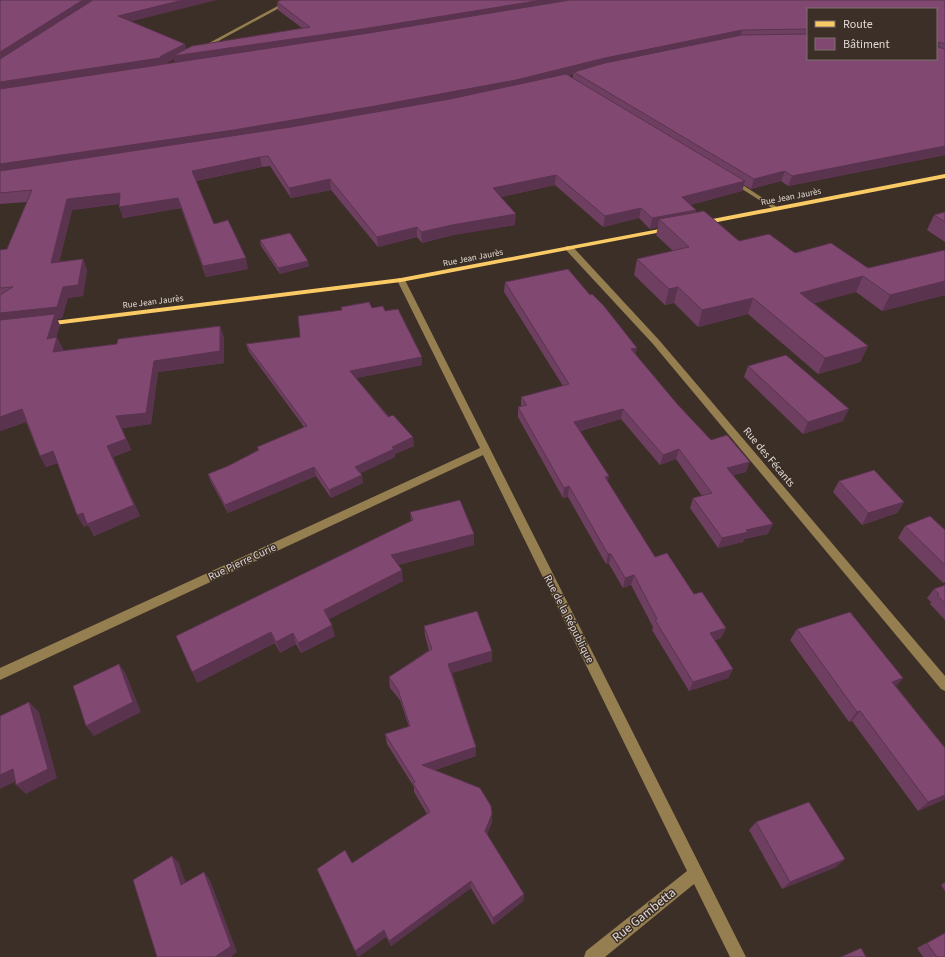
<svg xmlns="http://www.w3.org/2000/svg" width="945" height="957" font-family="'Source Sans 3',sans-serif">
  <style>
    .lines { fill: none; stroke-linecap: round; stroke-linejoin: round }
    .minor { fill: #957e50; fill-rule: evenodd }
    .major { fill: #faca65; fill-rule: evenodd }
    .wall { fill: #6f3f61; fill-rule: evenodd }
    .shaded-wall { fill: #5a334f }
    .building { fill: #814971; stroke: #5a334f }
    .labels { text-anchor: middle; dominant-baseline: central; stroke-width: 3; stroke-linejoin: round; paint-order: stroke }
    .far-street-label { font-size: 9px; fill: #e0d8d3; stroke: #3b2f27 }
    .street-label { font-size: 11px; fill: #e0d8d3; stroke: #3b2f27 }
    .near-street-label { font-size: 13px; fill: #e0d8d3; stroke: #3b2f27 }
  </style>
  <rect width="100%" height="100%" fill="#3b2f27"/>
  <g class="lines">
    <!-- minor -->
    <g class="minor">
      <path d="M289,0H294L200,51L196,50Z"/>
      <path d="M733,179L735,180L780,209L775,210L731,182L730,181Z"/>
      <path d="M566,246H572L659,340L945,676V691L941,689L653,344L566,250Z"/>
      <path d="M398,278H404L405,280L746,957H730L694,884L605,957H584L586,951L687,871L483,455L0,680V668L480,448L397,280Z"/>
    </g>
    <!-- major -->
    <g class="major">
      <path d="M945,174V178L702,225L699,223L702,221Z"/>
      <path d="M670,227L672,228V230L401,282L46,326L42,324L46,322L401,278Z"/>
    </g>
  </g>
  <!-- wall -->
  <g class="wall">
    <path d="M0,0L131,21L186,50L302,28L278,10L277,2L945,0V155L788,186L781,181L751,189L744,185L742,191L690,205L696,210V212L739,241L868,268L945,250V295L882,311L856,292L814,303L868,346L860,362L818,374L748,314L698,327L674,303L665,305L634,275L637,259L673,251L656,235L658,227L650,229L639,218L603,227L555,185L501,197L515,225L453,235L422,243L417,237L378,247L331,190L291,198L270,166L262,167L196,181L214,224L248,269L206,277L181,208L123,218L119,204L72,210L59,262L83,259L87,270L83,296L68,298L62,318L57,319L60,325L56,338L63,349L62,351L117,344L220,326L224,338V363L158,372L151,424L122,428L131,450L113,457L140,516L94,536L88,525L84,527L77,515L58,463L46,467L40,456L26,422L0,431V250L7,249L27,202L0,204ZM808,9H936L808,59ZM174,59L175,62L165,64L166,63ZM573,74V78L569,76Z"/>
    <path d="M945,212V242L927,230L934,215Z"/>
    <path d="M260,240L309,266L280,274L261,246Z"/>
    <path d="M505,282L635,354L678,405L711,440L746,472L733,475L768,534L744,539L743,542L718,548L690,508L693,498L702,496L676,459L660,465L621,419L580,431L609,476L607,482L655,557L694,594L726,628L721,638L715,640L733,669L728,678L689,691L652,630L653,627L631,585L623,588L609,564H606L568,497L563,498L518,417V407L521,406V397L563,386L504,292Z"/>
    <path d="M372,308L385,311L422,365L356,378L414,446L395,454V457L360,473L363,483L331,498L316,476L228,513L211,482L208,474L228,466L258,450L257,447L304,427L249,352L246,344L300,337Z"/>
    <path d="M748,366L843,421L803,434L744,377Z"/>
    <path d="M839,481L904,502L897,513L862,525L833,492Z"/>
    <path d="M410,512L474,545L398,565L403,581L329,619L335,636L301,653L296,644L280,653L275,643L197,683L411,521Z"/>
    <path d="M905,526L945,530V582L943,583L898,538Z"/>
    <path d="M945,585V620L930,604L931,602L927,598L934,589Z"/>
    <path d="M424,626L492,651V661L452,673L476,747V756L435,770L492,822L487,834L524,894L523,901L493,925L471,888L391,946L386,937L358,957L355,951L352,863L427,814L414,792V787L387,744L385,734L409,727L400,700L390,688L389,677L429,650L425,636Z"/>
    <path d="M797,629L903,678L896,686L945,748V799L918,811L852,721L849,722L790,640Z"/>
    <path d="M756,822L845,859L836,867L782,889L749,830Z"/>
    <path d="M945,882V891L941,885Z"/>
    <path d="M945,933V957H923L917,948Z"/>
  </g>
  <!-- shaded-wall -->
  <g class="shaded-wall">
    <path d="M83,0H97L0,63V52Z"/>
    <path d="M183,0H217L121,24L118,16Z"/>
    <path d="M542,0H589L175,65L174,59L163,65L0,91V82L161,56L185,44L187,52Z"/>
    <path d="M742,30L740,38L574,72L573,74L516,90L0,174V164L605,58Z"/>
    <path d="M945,146V155L788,186L792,176Z"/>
    <path d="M260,157L262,167L195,181L192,171Z"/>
    <path d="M785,171L781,181L751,189L754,179Z"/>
    <path d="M556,175L555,185L493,199V188Z"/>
    <path d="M330,179L331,190L291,198L289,188Z"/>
    <path d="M745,181L742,191L679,208L682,197Z"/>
    <path d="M120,193L124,203L72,210L56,274L51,263L67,199Z"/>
    <path d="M178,198L181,208L123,218L119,207Z"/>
    <path d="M641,208L639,218L603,227L605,216Z"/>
    <path d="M696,210L694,221L659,219L658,227L650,229L652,218Z"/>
    <path d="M516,214L515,225L453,235L422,243L421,232L452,225Z"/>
    <path d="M417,227V237L378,247L377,237Z"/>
    <path d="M246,258L248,269L206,277L203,266Z"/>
    <path d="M83,259L87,270L83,296L68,298L62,318L57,319L60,325L52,350L0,325V313L63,287Z"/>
    <path d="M308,261L309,266L280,274L278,268Z"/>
    <path d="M863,276L856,292L794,309L800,293Z"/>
    <path d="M945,281V295L882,311L890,295Z"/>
    <path d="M678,287L674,303L665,305L669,289Z"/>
    <path d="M753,298L748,314L698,327L702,310Z"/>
    <path d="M220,326L224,338V363L158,372L151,424L122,428L131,450L113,457L140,516L94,536L88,525L84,527L77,515L107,446L116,416L154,361Z"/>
    <path d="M57,337L63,349L59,363L53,352Z"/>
    <path d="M868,346L860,362L818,374L825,358Z"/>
    <path d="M637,348L635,359L631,349Z"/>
    <path d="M422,357V365L351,379L350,371Z"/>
    <path d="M22,409L29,421L0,431V417Z"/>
    <path d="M623,409L621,419L573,432L574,422Z"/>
    <path d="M849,409L843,421L803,434L808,422Z"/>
    <path d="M413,437L414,446L395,454V457L357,475L355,467L392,447Z"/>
    <path d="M679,449L676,459L660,465L663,455Z"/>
    <path d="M53,451L60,462L46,467L40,456Z"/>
    <path d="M750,462L746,472L723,478L727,468Z"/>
    <path d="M314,467L316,476L228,513L225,505Z"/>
    <path d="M362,475L363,483L331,498L329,490Z"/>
    <path d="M609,476L607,487L605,477Z"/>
    <path d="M569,486L568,497L563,498L564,488Z"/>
    <path d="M904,502L897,513L862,525L868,513Z"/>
    <path d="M773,524L768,534L744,539L743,542L718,548L722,538L746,530Z"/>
    <path d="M474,534V545L393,566L391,555Z"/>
    <path d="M608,554H611L609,564H606Z"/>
    <path d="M402,570L403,581L326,621L324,610Z"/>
    <path d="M634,575L631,585L623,588L625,578Z"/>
    <path d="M332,625L335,636L301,653L298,643Z"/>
    <path d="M726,628L721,638L706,643L710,633Z"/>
    <path d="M271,632L275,643L197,683L192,672Z"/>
    <path d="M293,633L296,644L280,653L276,642Z"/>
    <path d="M492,651V661L449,674L448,664Z"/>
    <path d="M119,664L126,674L141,712L94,736L86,726Z"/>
    <path d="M733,669L728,678L689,691L693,682Z"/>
    <path d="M903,678L894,688L892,682Z"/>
    <path d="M29,702L39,712L57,778L26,794L16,785Z"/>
    <path d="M860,711L852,721L849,722L857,712Z"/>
    <path d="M476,747V756L423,774L422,765Z"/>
    <path d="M13,769L23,778L0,789V775Z"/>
    <path d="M945,795V799L918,811L928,802Z"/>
    <path d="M492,814V822L485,840V831Z"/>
    <path d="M172,856L179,863L189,892L181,885Z"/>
    <path d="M845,859L836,867L782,889L790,882Z"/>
    <path d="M204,872L210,880L237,952L231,957H215Z"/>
    <path d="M471,881V888L391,946L389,941Z"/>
    <path d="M524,894L523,901L493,925V918Z"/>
    <path d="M384,930L386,937L358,957L355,951Z"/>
  </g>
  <!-- building -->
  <g class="building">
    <path d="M0,0H83L0,52Z"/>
    <path d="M93,0H183L118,16L185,44L161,56L160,58L0,82V59Z"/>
    <path d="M281,0H542L369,28L173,56L192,46L310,27L277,2Z"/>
    <path d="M570,0H945V44L939,42L938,47L945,49V146L792,176L785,171L754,179L574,72L605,63L742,35L808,34V59H936V9H808V29L742,30L605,58L516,80L375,106L234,130L0,164V89L369,33Z"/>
    <path d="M566,74L745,181L682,197L696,210L652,218L641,208L605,216L556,175L493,188L516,214L452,225L421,232L417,227L377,237L330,179L289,188L268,156L260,157L192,171L214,224L228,220L246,258L203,266L178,198L119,207L120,193L67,199L51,263L83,259L78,285L63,287L57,307L0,313V295L13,287L0,288V250L7,249L32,190L0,193V171L291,127L450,99Z"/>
    <path d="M704,211L739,241L769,234L795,253L831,243L868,268L945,250V281L890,295L863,276L800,293L868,346L825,358L753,298L702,310L678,287L669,289L637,259L689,247L659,219Z"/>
    <path d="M945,212V222L934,215Z"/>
    <path d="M290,233L308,261L278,268L260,240Z"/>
    <path d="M568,269L590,295L592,294L604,306L637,348L631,349L678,405L711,440L727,435L750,462L727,468L773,524L746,530L748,532L722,538L693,498L712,493L679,449L663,455L623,409L574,422L609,476L605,477L655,557L667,553L694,594L702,592L726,628L710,633L733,669L693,682L655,620L657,619L634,575L625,578L611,554H608L569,486L564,488L518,407L527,405L521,397L569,384L505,282Z"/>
    <path d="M369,302L372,308L383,306L385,311L398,309L422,357L350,371L388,417L393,415L413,437L392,447L394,449L355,467L362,475L329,490L314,467L225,505L208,474L228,466L259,450L257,447L307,426L246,344L300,337L298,316L342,310L341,307Z"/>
    <path d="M55,314L47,339L57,337L53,352L117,344L118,339L220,326V351L154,361L146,413L116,416L126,439L107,446L134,505L87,524L83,513L77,515L53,451L40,456L22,409L0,417V320Z"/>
    <path d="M786,355L849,409L808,422L748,366Z"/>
    <path d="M874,470L904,502L868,513L839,481Z"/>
    <path d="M460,500L474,534L391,555L402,570L324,610L332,625L298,643L293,633L276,642L271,632L192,672L176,636L413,520L410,512Z"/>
    <path d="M930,516L945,530V565L905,526Z"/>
    <path d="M945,585V603L937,595L939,594L934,589Z"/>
    <path d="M477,611L492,651L448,664L476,747L422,765L480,788L491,806L492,814L485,831L524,894L493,918L471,881L389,941L384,930L355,951L317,869L345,850L352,863L430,812L413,783L415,782L385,734L410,726L398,690L389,677L432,649L424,626Z"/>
    <path d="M850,612L903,678L892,682L945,748V795L928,802L860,711L857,712L797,629Z"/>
    <path d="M119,664L133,702L86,726L73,686Z"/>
    <path d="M29,702L48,769L16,785L13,769L0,775V716Z"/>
    <path d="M809,802L845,859L790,882L756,822Z"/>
    <path d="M172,856L181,885L204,872L231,946L215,957H157L133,880Z"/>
    <path d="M945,933V957H937L927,943Z"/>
    <path d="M861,948L866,957H841Z"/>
  </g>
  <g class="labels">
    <!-- far-street labels -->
    <g class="far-street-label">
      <text transform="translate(791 197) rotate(-11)">Rue Jean Jaurès</text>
      <text transform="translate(473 258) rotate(-11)">Rue Jean Jaurès</text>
      <text transform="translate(153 302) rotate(-7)">Rue Jean Jaurès</text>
    </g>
    <!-- street labels -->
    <g class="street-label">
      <text transform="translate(769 457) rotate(50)">Rue des Fécants</text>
      <text transform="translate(242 562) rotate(-25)">Rue Pierre Curie</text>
      <text transform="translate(569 619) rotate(63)">Rue de la République</text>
    </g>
    <!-- near-street labels -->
    <g class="near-street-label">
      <text transform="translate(644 915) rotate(-39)">Rue Gambetta</text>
    </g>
  </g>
  <!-- legend -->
  <rect x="807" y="8" width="130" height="52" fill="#3b2f27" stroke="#7d736c"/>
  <rect x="815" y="21" width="20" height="6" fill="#faca65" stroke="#7d736c"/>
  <text x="843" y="28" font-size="12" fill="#e0d8d3">Route</text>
  <rect x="815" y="38" width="20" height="12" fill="#814971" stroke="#7d736c"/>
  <text x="843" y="48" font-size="12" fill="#e0d8d3">Bâtiment</text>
</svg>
